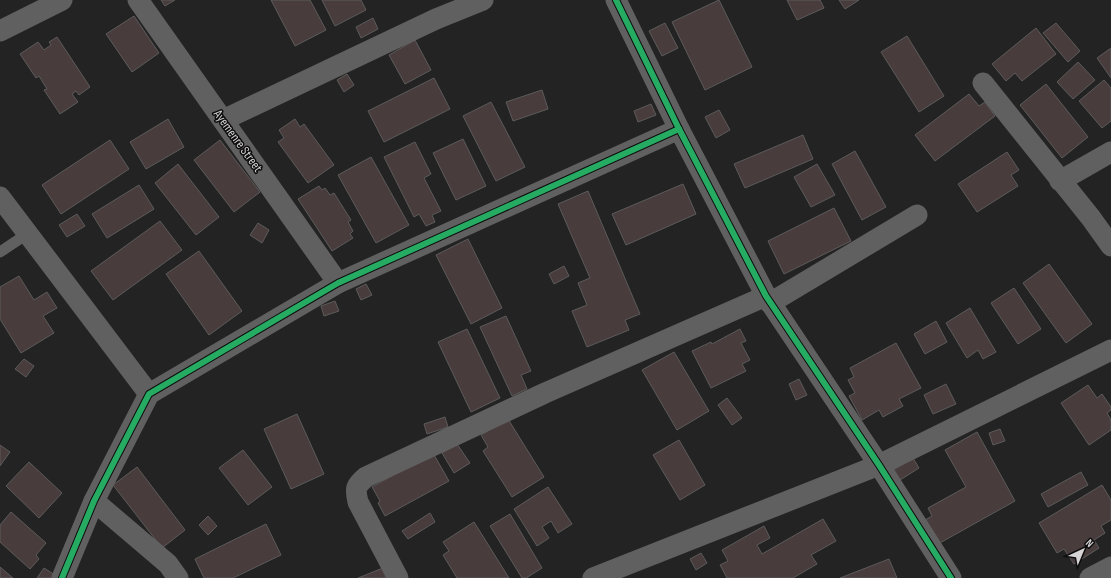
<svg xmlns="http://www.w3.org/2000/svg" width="1111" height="578" font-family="'Sofia Sans Condensed',sans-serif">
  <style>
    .building { fill: #493c3c; stroke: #5c5b5b }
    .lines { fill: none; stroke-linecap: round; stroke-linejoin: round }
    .service { stroke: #616061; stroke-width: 11 }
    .minor { stroke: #616061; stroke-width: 21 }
    .cycleway-casing { stroke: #0d0c0d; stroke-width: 8 }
    .cycleway { stroke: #26ab63; stroke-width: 6 }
    .labels { text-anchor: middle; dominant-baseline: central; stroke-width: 3; stroke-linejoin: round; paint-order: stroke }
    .street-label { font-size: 13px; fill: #d6d4d4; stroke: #0d0c0d }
  </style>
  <rect width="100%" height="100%" fill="#242323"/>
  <!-- building -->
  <g class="building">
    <path d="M161,0H175L165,6Z"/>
    <path d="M271,0H310L326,30L295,46Z"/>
    <path d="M322,0H361L366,10L335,26Z"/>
    <path d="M719,0L752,67L705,90L672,22Z"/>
    <path d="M787,0H820L824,8L797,20Z"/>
    <path d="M839,0H859L845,9Z"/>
    <path d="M134,16L159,53L132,72L106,34Z"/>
    <path d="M373,18L378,29L361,38L356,27Z"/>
    <path d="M665,23L678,48L662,56L649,31Z"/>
    <path d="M1056,23L1080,51L1068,62L1043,33Z"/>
    <path d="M1036,28L1056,54L1022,81L1015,73L1006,81L992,64Z"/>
    <path d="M907,36L944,96L919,112L881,52Z"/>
    <path d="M57,37L90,87L79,95L76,91L72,94L78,102L60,114L44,90L47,89L39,76L36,78L20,54L38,42L44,50L51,45L49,42Z"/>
    <path d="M415,40L431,70L405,84L389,55Z"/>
    <path d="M1111,48V78L1097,58Z"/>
    <path d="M1078,62L1095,80L1073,99L1057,82Z"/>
    <path d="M347,74L354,85L344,92L337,80Z"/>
    <path d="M434,78L450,109L384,142L368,111Z"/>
    <path d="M1104,80L1111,88V121L1102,128L1079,101Z"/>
    <path d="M1046,84L1088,137L1062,158L1020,105Z"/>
    <path d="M542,90L548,109L513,121L506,102Z"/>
    <path d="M969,94L979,106L985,102L995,116L935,161L915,135Z"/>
    <path d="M491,102L525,167L496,181L463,116Z"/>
    <path d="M651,104L656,115L638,122L634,111Z"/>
    <path d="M719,110L730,130L716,138L705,117Z"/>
    <path d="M168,119L184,147L146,169L130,142Z"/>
    <path d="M295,119L300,127L304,124L334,165L308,183L278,142L284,138L279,130Z"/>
    <path d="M803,135L813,159L745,188L734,164Z"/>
    <path d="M463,139L486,186L456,200L433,153Z"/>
    <path d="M110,140L129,169L61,214L42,185Z"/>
    <path d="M220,140L260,192L234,212L194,160Z"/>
    <path d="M415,142L431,174L424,178L441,211L432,215L435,222L426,226L419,214L414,217L384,157Z"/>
    <path d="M855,151L886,207L862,220L832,164Z"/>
    <path d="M1007,152L1019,170L1011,175L1018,186L977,212L958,184Z"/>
    <path d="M371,157L409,225L376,243L338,175Z"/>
    <path d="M178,164L219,217L196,235L155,183Z"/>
    <path d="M817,164L835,195L811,207L794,177Z"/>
    <path d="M683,184L696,214L626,245L612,214Z"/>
    <path d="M139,185L154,209L107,238L92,214Z"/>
    <path d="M319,186L322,190L325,188L330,195L334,193L351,220L348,222L353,231L350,234L353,238L332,251L298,199Z"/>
    <path d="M588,191L640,314L625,320L629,330L587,347L572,311L587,305L578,283L590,278L558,204Z"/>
    <path d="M834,208L851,241L784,274L768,241Z"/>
    <path d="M77,214L85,226L67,237L59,225Z"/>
    <path d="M160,221L182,250L113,300L91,271Z"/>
    <path d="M258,223L269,230L262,243L250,235Z"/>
    <path d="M468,239L502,308L471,324L436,255Z"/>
    <path d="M199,251L242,311L209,335L166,274Z"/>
    <path d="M1049,264L1092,324L1066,343L1023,283Z"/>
    <path d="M564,266L569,276L554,284L549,274Z"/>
    <path d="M19,276L34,300L47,292L57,308L43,316L54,333L21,353L0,319V287Z"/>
    <path d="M366,284L372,295L361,300L356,289Z"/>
    <path d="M1014,288L1041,329L1018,344L991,303Z"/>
    <path d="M335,301L339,311L324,316L321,306Z"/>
    <path d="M970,308L996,352L983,359L978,350L967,358L946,323Z"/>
    <path d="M506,316L531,371L521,375L527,389L512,396L480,327Z"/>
    <path d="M936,321L947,342L925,354L914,334Z"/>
    <path d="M467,329L500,398L471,412L438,342Z"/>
    <path d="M740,329L746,341L741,343L750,360L742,364L746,371L711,388L692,351L711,342L712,344Z"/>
    <path d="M896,343L921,388L899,399L903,406L883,417L879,410L862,420L849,396L855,393L848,380L854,377L850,368Z"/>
    <path d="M674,352L709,411L677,430L642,370Z"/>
    <path d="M24,359L34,366L26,377L15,369Z"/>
    <path d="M799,379L807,395L796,400L789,384Z"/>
    <path d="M946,384L956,404L933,414L924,395Z"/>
    <path d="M1088,385L1097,398L1102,394L1111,407V410L1107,413L1111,420V430L1089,445L1061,403Z"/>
    <path d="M727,398L742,418L732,425L718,405Z"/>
    <path d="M297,414L324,474L291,489L264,429Z"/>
    <path d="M445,417L448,427L427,434L424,424Z"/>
    <path d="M508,419L544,477L512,497L483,451L488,447L481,435Z"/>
    <path d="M1000,429L1005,441L993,445L989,433Z"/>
    <path d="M977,432L1015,501L938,544L925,520L932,516L928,508L966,487L945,450Z"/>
    <path d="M679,440L705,485L680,500L653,455Z"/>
    <path d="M457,444L470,463L454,473L442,453Z"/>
    <path d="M0,445L10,452L0,466Z"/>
    <path d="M243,450L272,487L248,505L219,468Z"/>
    <path d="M433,453L449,481L385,516L378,503L380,501L372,487Z"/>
    <path d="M913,458L919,468L897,482L890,472Z"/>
    <path d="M29,462L62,493L39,518L6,486Z"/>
    <path d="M137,467L185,530L162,548L113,485Z"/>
    <path d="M1081,472L1088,485L1048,507L1041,494Z"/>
    <path d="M1102,485L1111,500V520L1101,526L1105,533L1094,540L1099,548L1074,564L1064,549L1057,553L1039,523Z"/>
    <path d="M548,487L572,524L558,533L551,521L542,527L549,538L537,546L514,509Z"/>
    <path d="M11,512L46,543L36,555L39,559L30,569L0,542V525Z"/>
    <path d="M430,513L435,522L408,539L402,531Z"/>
    <path d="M510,514L542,568L526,578H522L490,526Z"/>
    <path d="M208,516L217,526L208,535L199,525Z"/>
    <path d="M823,519L836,541L811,555L817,564L793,578H727L720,565L728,561L722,550L764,526L770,538L757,545L762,554Z"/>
    <path d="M474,522L509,578H457L443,555L449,551L443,542Z"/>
    <path d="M266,524L281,555L233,578H204L195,559Z"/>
    <path d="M701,553L707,563L696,570L690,559Z"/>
    <path d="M889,559L897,578H840Z"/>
    <path d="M388,566L393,578H358Z"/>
    <path d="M0,567L13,578H0Z"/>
    <path d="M44,568L58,577L57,578H37Z"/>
  </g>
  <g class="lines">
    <!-- service -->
    <path class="service" d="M0,252L27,234"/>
    <!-- minor -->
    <g class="minor">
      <path d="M138,0L338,283"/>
      <path d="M616,0L679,129L766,296L879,465L951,578"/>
      <path d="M0,31L62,0"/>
      <path d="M983,83L1091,218L1111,246"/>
      <path d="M223,120L436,19L483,0"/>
      <path d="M1060,181L1111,152"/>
      <path d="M0,197L149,394"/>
      <path d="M770,303L917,215"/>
      <path d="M94,501L168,564L178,578"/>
      <path d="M62,578L94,501L149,394L338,283L679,129"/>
      <path d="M398,578L358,502C355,489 355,486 366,477L545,393L766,296"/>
      <path d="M593,578L879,465L1111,350"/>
      <path d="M1090,578L1111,567"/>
    </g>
    <defs>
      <g id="cycleway">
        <path d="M616,0L679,129L766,296L879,465L951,578"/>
        <path d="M62,578L94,501L149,394L338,283L679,129"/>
      </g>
    </defs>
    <!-- cycleway casing -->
    <use href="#cycleway" class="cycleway-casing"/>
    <!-- cycleway -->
    <use href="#cycleway" class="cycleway"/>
  </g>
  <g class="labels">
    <!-- street labels -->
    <g class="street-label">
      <text transform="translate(238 141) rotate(54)">Ayemenre Street</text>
    </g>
  </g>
  <!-- north arrow -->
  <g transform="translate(1083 550) rotate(44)" stroke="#0d0c0d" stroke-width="3" paint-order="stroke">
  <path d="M0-3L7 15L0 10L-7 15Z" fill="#d6d4d4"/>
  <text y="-6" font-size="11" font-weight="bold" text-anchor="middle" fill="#d6d4d4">N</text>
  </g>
</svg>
